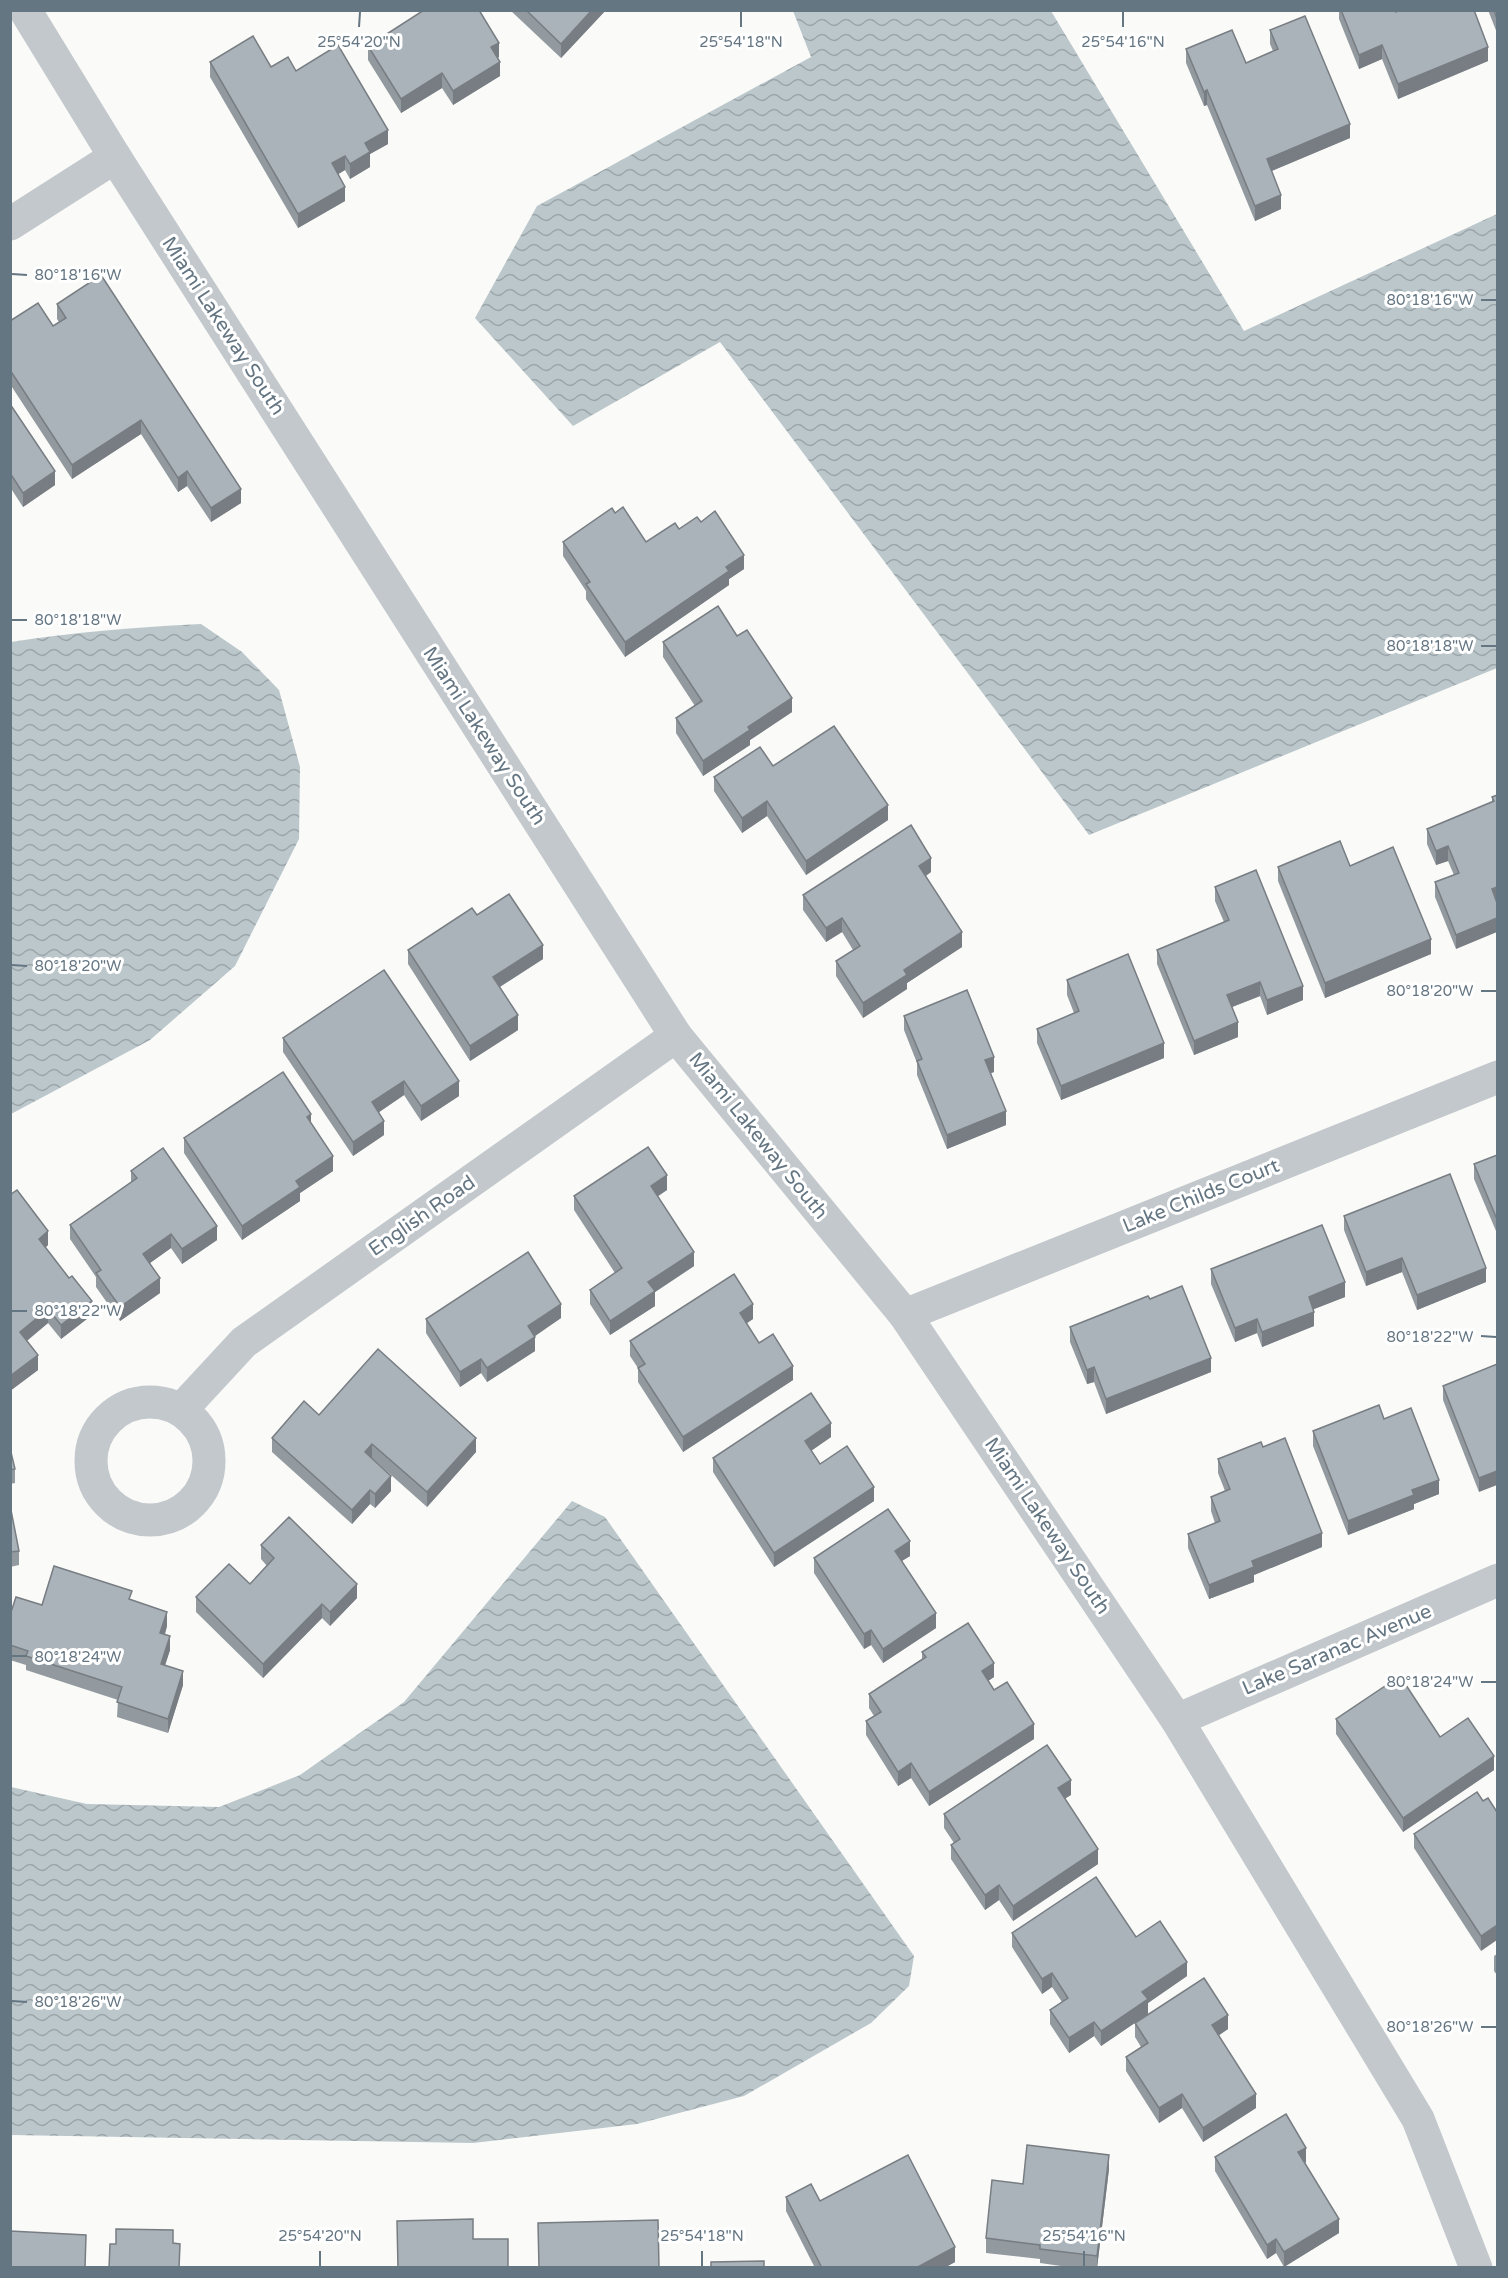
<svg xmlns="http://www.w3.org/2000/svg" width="1508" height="2278" font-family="'Varela Round',sans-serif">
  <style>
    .water { fill: url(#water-waves) }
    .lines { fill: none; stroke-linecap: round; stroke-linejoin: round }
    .minor { stroke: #c3c8cc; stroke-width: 33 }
    .tertiary { stroke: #c3c8cc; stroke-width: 33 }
    .wall { fill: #929a9f }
    .shaded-wall { fill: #777d82 }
    .building { fill: #aab3b9; stroke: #777d82; stroke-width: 1.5 }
    .ticks { fill: none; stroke: #657683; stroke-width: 2 }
    .labels { text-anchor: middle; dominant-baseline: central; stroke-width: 6; stroke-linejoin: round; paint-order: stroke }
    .street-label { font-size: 20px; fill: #657683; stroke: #fff }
    .ticks-label { font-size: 15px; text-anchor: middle; fill: #657683; stroke: #fff; stroke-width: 6; stroke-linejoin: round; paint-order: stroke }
  </style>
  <defs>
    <pattern id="water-waves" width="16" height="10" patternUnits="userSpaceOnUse" patternTransform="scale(1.5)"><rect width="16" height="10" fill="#bbc7cb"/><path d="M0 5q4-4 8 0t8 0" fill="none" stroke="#9ca6aa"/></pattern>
  </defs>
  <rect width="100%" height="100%" fill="#fafaf8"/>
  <!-- water -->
  <g class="water">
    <path d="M793,11H1051L1244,331L1497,214V668L1089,835L720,342L573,426L475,318L537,206L811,57Z"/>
    <path d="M201,624L242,652L279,690L300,767L299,839L235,966L150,1040L11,1114V642C74,632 137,627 201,624Z"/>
    <path d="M572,1501L605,1517L914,1956L909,1986L871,2023L744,2096L637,2124L473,2143L11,2135V1787L87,1804L219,1807L300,1775L404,1702Z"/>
  </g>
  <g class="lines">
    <!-- minor -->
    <g class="minor">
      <path d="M10,224L115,157"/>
      <path d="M905,1315L1498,1077"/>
      <circle cx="150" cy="1461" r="59"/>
      <path d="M181,1410L244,1342L676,1036"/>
      <path d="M1177,1720L1498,1580"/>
    </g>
    <!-- tertiary -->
    <path class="tertiary" d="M25,10L115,157L676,1036L905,1315L1177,1720L1418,2119L1476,2268"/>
  </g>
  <!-- wall -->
  <g class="wall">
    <path d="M510,10H606L561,58Z"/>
    <path d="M1339,10H1395L1396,12L1488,61L1398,99L1382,59L1359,69L1339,19Z"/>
    <path d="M1488,10H1497V33Z"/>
    <path d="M1270,30L1350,138L1271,171L1281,209L1255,221L1207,105L1204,106L1186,63V49L1246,63L1273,51L1270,44Z"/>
    <path d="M368,46L499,57L497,58L500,76L453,105L442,88L401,113L368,60Z"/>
    <path d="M210,62L271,67L296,71L388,144L370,154V167L350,179L345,170L338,174L345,201L298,228L210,77Z"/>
    <path d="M57,304L241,503L211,522L187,486L178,492L141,434L72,479L10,384V321L53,326L59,322L57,319Z"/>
    <path d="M10,404L55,485L23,507L10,487Z"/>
    <path d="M615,513L646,542L679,529L701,522L744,569L729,579V585L625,657L586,599V591L563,556V542Z"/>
    <path d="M737,636L792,712L750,740V745L703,776L676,733V718L695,706L663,657V642Z"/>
    <path d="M773,766L888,820L806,875L767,816L742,833L714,791V777Z"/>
    <path d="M1497,795V902L1456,949L1435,897V882L1454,875L1448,861L1436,865L1427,844V829L1492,802V797Z"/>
    <path d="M1350,866L1431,954L1325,998L1278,881V867Z"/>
    <path d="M931,872L926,876L962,947L907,983V989L863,1018L836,976V961L853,950L842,932L826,942L803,910V895Z"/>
    <path d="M1215,887L1303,1000L1267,1015L1260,996L1232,1007L1238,1037L1194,1055L1157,964V950L1224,922L1215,901Z"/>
    <path d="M477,915L543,959L500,987L518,1030L470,1061L408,964V950Z"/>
    <path d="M1067,980L1164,1058L1061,1100L1037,1043V1029L1074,1013L1067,995Z"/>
    <path d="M904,1016L994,1072L991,1073L1006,1125L947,1149L917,1075V1063L904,1030Z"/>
    <path d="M283,1038L459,1096L421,1121L404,1095L379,1112L384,1135L353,1156L283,1052Z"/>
    <path d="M311,1123L333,1171L300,1193V1201L242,1240L184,1153V1138Z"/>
    <path d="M1497,1155L1496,1231L1474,1179V1164Z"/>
    <path d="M131,1171L217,1240L182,1264L171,1248L150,1263L160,1293L120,1321L96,1287V1277L70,1239V1225L131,1182Z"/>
    <path d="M667,1190L657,1196L694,1266L655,1292V1306L610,1335L590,1304V1290L615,1273L574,1210V1196Z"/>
    <path d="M10,1195L48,1245L45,1248L92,1315L61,1339L48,1323L27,1341L38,1370L10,1391Z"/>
    <path d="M1344,1216L1486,1282L1417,1310L1402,1272L1366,1286L1344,1230Z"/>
    <path d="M1211,1269L1345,1297L1314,1309V1326L1262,1347L1257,1333L1235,1342L1211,1284Z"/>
    <path d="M1150,1299L1211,1372L1106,1414L1094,1382L1087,1384L1070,1342V1327Z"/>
    <path d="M561,1318L534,1336L535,1351L487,1382L481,1373L460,1387L426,1333V1319Z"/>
    <path d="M753,1319L746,1323L759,1343L793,1380L683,1452L638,1382V1368L630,1356V1341Z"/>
    <path d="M1497,1364L1479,1492L1443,1400V1386Z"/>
    <path d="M319,1415L476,1452L427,1507L372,1458V1459L391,1491L375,1508L370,1504L352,1524L272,1452V1438Z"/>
    <path d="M1384,1419L1439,1494L1414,1504V1509L1348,1535L1313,1446V1431Z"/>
    <path d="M831,1437L811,1451L820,1464L874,1501L774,1567L713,1472V1458Z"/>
    <path d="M1263,1447L1322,1547L1254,1575V1582L1209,1599L1188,1548V1534L1215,1523L1211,1511V1497L1225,1491L1218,1473V1459Z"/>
    <path d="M10,1448L15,1469V1483L10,1484Z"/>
    <path d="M10,1505L19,1551V1565L10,1567Z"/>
    <path d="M261,1545L357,1598L330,1626L322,1618L263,1678L196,1612V1597L250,1584L267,1566L261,1559Z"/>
    <path d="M910,1556L902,1561L936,1628L883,1663L871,1645L864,1649L814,1573V1558Z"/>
    <path d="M132,1600L167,1626L165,1635L170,1650L165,1665L183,1685L168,1733L117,1717L118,1700L26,1670V1665L10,1660V1615L42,1605Z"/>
    <path d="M922,1652L994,1677L988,1681L994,1690L1034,1739L929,1806L911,1778L898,1786L866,1735V1721L874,1716L869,1708V1694L922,1659Z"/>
    <path d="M1336,1719L1494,1770L1403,1832L1336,1734Z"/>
    <path d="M1071,1795L1065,1798L1098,1864L1013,1921L999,1900L985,1910L951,1859V1845L954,1843L944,1828V1814Z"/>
    <path d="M1483,1801L1481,1951L1414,1848V1834Z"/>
    <path d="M1012,1933L1136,1937L1187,1976L1148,2003V2014L1101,2046L1094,2036L1069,2053L1050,2024V2010L1062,2002L1052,1987L1042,1994L1012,1947Z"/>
    <path d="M1497,1954V1975L1494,1971V1956Z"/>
    <path d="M1135,2023L1228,2029L1219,2035L1256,2108L1203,2142L1182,2108L1159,2123L1126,2071V2057L1141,2047L1135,2037Z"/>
    <path d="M1215,2157L1306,2162L1305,2163L1339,2233L1284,2267L1276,2253L1267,2259L1215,2171Z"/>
    <path d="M1109,2169L1097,2268H1075L1040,2263V2259L986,2253V2238L1023,2184Z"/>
    <path d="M786,2197L820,2201L955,2262L944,2268H815L786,2211Z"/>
  </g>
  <!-- shaded-wall -->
  <g class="shaded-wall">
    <path d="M592,10H606L561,58V44Z"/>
    <path d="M499,43V57L491,62V47Z"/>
    <path d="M1382,45V59L1359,69V55Z"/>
    <path d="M1488,47V61L1398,99V84Z"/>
    <path d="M500,62V76L453,105V91Z"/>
    <path d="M442,73V88L401,113V99Z"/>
    <path d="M1207,90V105L1204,106V92Z"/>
    <path d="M1350,124V138L1267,173V159Z"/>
    <path d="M388,130V144L370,154V167L350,179V164L365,143Z"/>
    <path d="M345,156V170L332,178V163Z"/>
    <path d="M345,187V201L298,228V214Z"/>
    <path d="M1281,195V209L1255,221V206Z"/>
    <path d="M141,420V434L72,479V465Z"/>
    <path d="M55,471V485L23,507V493Z"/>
    <path d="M187,471V486L178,492V478Z"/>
    <path d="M241,489V503L211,522V508Z"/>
    <path d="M744,555V569L729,579V585L625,657V642L726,567Z"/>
    <path d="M792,698V712L750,740V745L703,776V761L748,727Z"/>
    <path d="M767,801V816L742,833V818Z"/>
    <path d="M888,805V820L806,875V861Z"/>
    <path d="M1448,846V861L1436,865V851Z"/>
    <path d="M931,858V872L919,880V866Z"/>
    <path d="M1497,887V901L1492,904V889Z"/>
    <path d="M842,918V932L826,942V928Z"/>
    <path d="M1497,918V932L1456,949V935Z"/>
    <path d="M962,932V947L907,983V989L863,1018V1003L904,970Z"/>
    <path d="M1431,939V954L1325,998V983Z"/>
    <path d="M543,945V959L493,991V977Z"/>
    <path d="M1260,982V996L1227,1009V995Z"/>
    <path d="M1303,986V1000L1267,1015V1000Z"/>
    <path d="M518,1015V1030L470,1061V1046Z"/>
    <path d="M1238,1022V1037L1194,1055V1041Z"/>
    <path d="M1164,1043V1058L1061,1100V1086Z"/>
    <path d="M994,1057V1072L985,1075V1060Z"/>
    <path d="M404,1081V1095L372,1117V1102Z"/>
    <path d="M459,1081V1096L421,1121V1106Z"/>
    <path d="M1006,1111V1125L947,1149V1135Z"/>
    <path d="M311,1114V1129L307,1117Z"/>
    <path d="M384,1121V1135L353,1156V1142Z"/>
    <path d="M333,1156V1171L300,1193V1201L242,1240V1226L296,1181Z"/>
    <path d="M667,1175V1190L651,1201V1186Z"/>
    <path d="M1497,1216V1231H1496V1217Z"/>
    <path d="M217,1226V1240L182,1264V1249Z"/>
    <path d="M48,1231V1245L39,1253V1239Z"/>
    <path d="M171,1234V1248L143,1268V1254Z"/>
    <path d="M694,1252V1266L655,1292V1306L610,1335V1321L648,1282Z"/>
    <path d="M1402,1258V1272L1366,1286V1272Z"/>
    <path d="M1486,1268V1282L1417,1310V1295Z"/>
    <path d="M160,1278V1293L120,1321V1307Z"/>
    <path d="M1345,1282V1297L1309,1311V1297Z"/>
    <path d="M92,1301V1315L61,1339V1325Z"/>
    <path d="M561,1304V1318L528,1341V1326Z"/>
    <path d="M753,1304V1319L740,1328V1313Z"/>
    <path d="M48,1309V1323L20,1346V1332Z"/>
    <path d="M1314,1312V1326L1262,1347V1332Z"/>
    <path d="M1257,1319V1333L1235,1342V1328Z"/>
    <path d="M535,1337V1351L487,1382V1368Z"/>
    <path d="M38,1355V1370L10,1391V1376Z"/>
    <path d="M1211,1358V1372L1106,1414V1399Z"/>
    <path d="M481,1359V1373L460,1387V1372Z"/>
    <path d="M793,1366V1380L683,1452V1437Z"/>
    <path d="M1094,1367V1382L1087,1384V1370Z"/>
    <path d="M831,1423V1437L805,1455V1441Z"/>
    <path d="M476,1438V1452L427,1507V1492Z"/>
    <path d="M372,1444V1458L365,1467V1452Z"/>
    <path d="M1497,1471V1485L1479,1492V1478Z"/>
    <path d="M391,1476V1491L375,1508V1494Z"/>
    <path d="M1439,1480V1494L1414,1504V1509L1348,1535V1521L1412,1490Z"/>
    <path d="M874,1487V1501L774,1567V1553Z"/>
    <path d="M370,1490V1504L352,1524V1510Z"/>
    <path d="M1322,1533V1547L1254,1575V1582L1209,1599V1585L1252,1561Z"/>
    <path d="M910,1541V1556L895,1565V1551Z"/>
    <path d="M357,1584V1598L330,1626V1612Z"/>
    <path d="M322,1604V1618L263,1678V1664Z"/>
    <path d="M167,1612V1626L160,1648V1633Z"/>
    <path d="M936,1613V1628L883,1663V1649Z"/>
    <path d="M871,1630V1645L864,1649V1634Z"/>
    <path d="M170,1636V1650L161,1678V1664Z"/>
    <path d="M994,1663V1677L982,1685V1671Z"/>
    <path d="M183,1671V1685L168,1733V1719Z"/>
    <path d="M1034,1724V1739L929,1806V1792Z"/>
    <path d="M1494,1756V1770L1403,1832V1818Z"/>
    <path d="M911,1763V1778L898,1786V1772Z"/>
    <path d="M1071,1780V1795L1058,1803V1788Z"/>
    <path d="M1098,1849V1864L1013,1921V1906Z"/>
    <path d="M999,1885V1900L985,1910V1895Z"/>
    <path d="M1497,1925V1940L1481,1951V1936Z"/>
    <path d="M1187,1962V1976L1148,2003V2014L1101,2046V2031L1142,1992Z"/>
    <path d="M1052,1973V1987L1042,1994V1979Z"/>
    <path d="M1228,2015V2029L1212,2040V2025Z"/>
    <path d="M1094,2022V2036L1069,2053V2038Z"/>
    <path d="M1182,2094V2108L1159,2123V2108Z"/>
    <path d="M1256,2094V2108L1203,2142V2128Z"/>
    <path d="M1306,2148V2162L1298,2167V2152Z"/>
    <path d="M1109,2155V2169L1097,2268V2256Z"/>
    <path d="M1339,2219V2233L1284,2267V2252Z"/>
    <path d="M1276,2239V2253L1267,2259V2245Z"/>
    <path d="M955,2247V2262L944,2268H916Z"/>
  </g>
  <!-- building -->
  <g class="building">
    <path d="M424,10H479L499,43L491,47L500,62L453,91L442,73L401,99L368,46Z"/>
    <path d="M526,10H592L561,44Z"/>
    <path d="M1341,10H1395L1396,12L1400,10H1474L1488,47L1398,84L1382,45L1359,55Z"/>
    <path d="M1494,10H1497V19Z"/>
    <path d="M1305,16L1350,124L1267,159L1281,195L1255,206L1207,90L1204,92L1186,49L1232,30L1246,63L1278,49L1270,30Z"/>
    <path d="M253,36L271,67L288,57L296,71L338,45L388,130L365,143L370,152L350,164L345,156L332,163L345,187L298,214L210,62Z"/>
    <path d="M101,275L241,489L211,508L187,471L178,478L141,420L72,465L10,370V321L38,303L53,326L66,318L57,304Z"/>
    <path d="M10,404L55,471L23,493L10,473Z"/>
    <path d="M623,507L646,542L675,523L679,529L697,517L701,522L715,511L744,555L726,567L729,571L625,642L586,584L590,582L563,542L612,508L615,513Z"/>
    <path d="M718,606L737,636L747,630L792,698L748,727L750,730L703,761L676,718L702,701L663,642Z"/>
    <path d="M834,726L888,805L806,861L767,801L742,818L714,777L760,747L773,766Z"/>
    <path d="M1497,795V887L1492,889L1497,903V918L1456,935L1435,882L1459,873L1448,846L1436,851L1427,829L1494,801L1492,797Z"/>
    <path d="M911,825L931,858L919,866L962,932L904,970L907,975L863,1003L836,961L860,946L842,918L826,928L803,895Z"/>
    <path d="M1340,841L1350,866L1393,847L1431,939L1325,983L1278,867Z"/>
    <path d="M1256,870L1303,986L1267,1000L1260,982L1227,995L1238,1022L1194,1041L1157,950L1229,920L1215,887Z"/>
    <path d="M509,894L543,945L493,977L518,1015L470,1046L408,950L472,908L477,915Z"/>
    <path d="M1128,954L1164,1043L1061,1086L1037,1029L1079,1011L1067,980Z"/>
    <path d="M384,970L459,1081L421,1106L404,1081L372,1102L384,1121L353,1142L283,1038Z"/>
    <path d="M967,990L994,1057L985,1060L1006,1111L947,1135L917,1061L922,1059L904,1016Z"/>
    <path d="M283,1072L311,1114L307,1117L333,1156L296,1181L300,1187L242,1226L184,1138Z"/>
    <path d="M648,1147L667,1175L651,1186L694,1252L648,1282L655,1291L610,1321L590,1290L622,1268L574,1196Z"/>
    <path d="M163,1148L217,1226L182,1249L171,1234L143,1254L160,1278L120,1307L96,1273L101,1270L70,1225L137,1178L131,1171Z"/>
    <path d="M1497,1155V1216L1496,1217L1474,1164Z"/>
    <path d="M1450,1174L1486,1268L1417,1295L1402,1258L1366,1272L1344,1216Z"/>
    <path d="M17,1190L48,1231L39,1239L69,1278L72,1276L92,1301L61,1325L48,1309L20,1332L38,1355L10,1376V1195Z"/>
    <path d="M1322,1225L1345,1282L1309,1297L1314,1312L1262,1332L1257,1319L1235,1328L1211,1269Z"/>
    <path d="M528,1252L561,1304L528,1326L535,1337L487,1368L481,1359L460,1372L426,1319Z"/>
    <path d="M734,1274L753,1304L740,1313L759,1343L773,1334L793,1366L683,1437L638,1368L645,1364L630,1341Z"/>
    <path d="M1182,1286L1211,1358L1106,1399L1094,1367L1087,1370L1070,1327L1148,1296L1150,1299Z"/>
    <path d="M378,1349L476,1438L427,1492L372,1444L365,1452L391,1476L375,1494L370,1490L352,1510L272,1438L304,1401L319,1415Z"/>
    <path d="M1497,1364V1471L1479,1478L1443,1386Z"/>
    <path d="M811,1393L831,1423L805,1441L820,1464L847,1446L874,1487L774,1553L713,1458Z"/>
    <path d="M1379,1405L1384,1419L1411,1408L1439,1480L1412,1490L1414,1495L1348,1521L1313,1431Z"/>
    <path d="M1285,1438L1322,1533L1252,1561L1254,1567L1209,1585L1188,1534L1220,1521L1211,1497L1230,1489L1218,1459L1261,1442L1263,1447Z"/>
    <path d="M10,1448L15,1469L10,1470Z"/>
    <path d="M10,1505L19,1551L10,1552Z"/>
    <path d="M888,1509L910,1541L895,1551L936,1613L883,1649L871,1630L864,1634L814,1558Z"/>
    <path d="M289,1517L357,1584L330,1612L322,1604L263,1664L196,1597L229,1564L250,1584L274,1558L261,1545Z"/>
    <path d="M54,1566L132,1591L129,1599L167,1612L160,1633L170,1636L161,1664L183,1671L168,1719L117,1702L122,1687L26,1656L28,1651L10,1645V1615L16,1597L42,1605Z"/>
    <path d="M968,1623L994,1663L982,1671L994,1690L1007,1682L1034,1724L929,1792L911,1763L898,1772L866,1721L881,1712L869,1694L926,1657L922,1652Z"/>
    <path d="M1400,1676L1440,1737L1468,1718L1494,1756L1403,1818L1336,1719Z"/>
    <path d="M1047,1745L1071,1780L1058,1788L1098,1849L1013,1906L999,1885L985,1895L951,1845L960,1839L944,1814Z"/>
    <path d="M1477,1792L1483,1801L1488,1798L1497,1812V1925L1481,1936L1414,1834Z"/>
    <path d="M1096,1877L1136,1937L1160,1921L1187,1962L1142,1992L1148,1999L1101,2031L1094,2022L1069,2038L1050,2010L1068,1998L1052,1973L1042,1979L1012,1933Z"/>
    <path d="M1204,1978L1228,2015L1212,2025L1256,2094L1203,2128L1182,2094L1159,2108L1126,2057L1148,2043L1135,2023Z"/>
    <path d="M1286,2114L1306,2148L1298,2152L1339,2219L1284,2252L1276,2239L1267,2245L1215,2157Z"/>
    <path d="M1027,2145L1109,2155L1097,2256L1040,2249V2245L986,2238L992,2180L1023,2184Z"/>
    <path d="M908,2155L955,2247L916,2268H822L786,2197L811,2184L820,2201Z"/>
    <path d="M473,2219V2239H508V2268H398L397,2221Z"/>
    <path d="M658,2220L659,2268H539L538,2223Z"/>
    <path d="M116,2229L173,2230V2243L180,2244L179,2268H109L110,2244H116Z"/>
    <path d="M10,2231L86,2235L85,2268H10Z"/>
    <path d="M764,2261V2268H711V2262Z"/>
  </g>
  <!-- ticks -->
  <path class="ticks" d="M359,27L360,12M741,27V12M1123,27V12M12,274L27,275M1481,300H1496M12,620H27M1481,646H1496M12,965L27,966M1481,991H1496M12,1311H27M1481,1336L1496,1337M12,1656H27M1481,1682H1496M12,2001L27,2002M1481,2027H1496M320,2266V2251M702,2266V2251M1084,2266V2251"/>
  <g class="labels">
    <!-- street labels -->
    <g class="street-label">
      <text transform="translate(223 326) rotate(57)">Miami Lakeway South</text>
      <text transform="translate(484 736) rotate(57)">Miami Lakeway South</text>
      <text transform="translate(758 1136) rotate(51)">Miami Lakeway South</text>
      <text transform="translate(1201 1196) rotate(-22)">Lake Childs Court</text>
      <text transform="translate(422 1216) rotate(-35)">English Road</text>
      <text transform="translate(1047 1526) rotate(56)">Miami Lakeway South</text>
      <text transform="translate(1337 1650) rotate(-23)">Lake Saranac Avenue</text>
    </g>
  </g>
  <g class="ticks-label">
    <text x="359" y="47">25°54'20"N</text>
    <text x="741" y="47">25°54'18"N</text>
    <text x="1123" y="47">25°54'16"N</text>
    <text x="78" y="280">80°18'16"W</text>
    <text x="1430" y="305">80°18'16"W</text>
    <text x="78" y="625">80°18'18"W</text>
    <text x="1430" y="651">80°18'18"W</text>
    <text x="78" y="971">80°18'20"W</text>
    <text x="1430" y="996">80°18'20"W</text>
    <text x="78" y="1316">80°18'22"W</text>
    <text x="1430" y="1342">80°18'22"W</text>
    <text x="78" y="1662">80°18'24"W</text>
    <text x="1430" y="1687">80°18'24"W</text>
    <text x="78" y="2007">80°18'26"W</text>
    <text x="1430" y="2032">80°18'26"W</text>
    <text x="320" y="2241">25°54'20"N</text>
    <text x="702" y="2241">25°54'18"N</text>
    <text x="1084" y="2241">25°54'16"N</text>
  </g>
  <!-- border -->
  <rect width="1508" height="2278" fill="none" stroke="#657683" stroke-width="24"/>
</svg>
